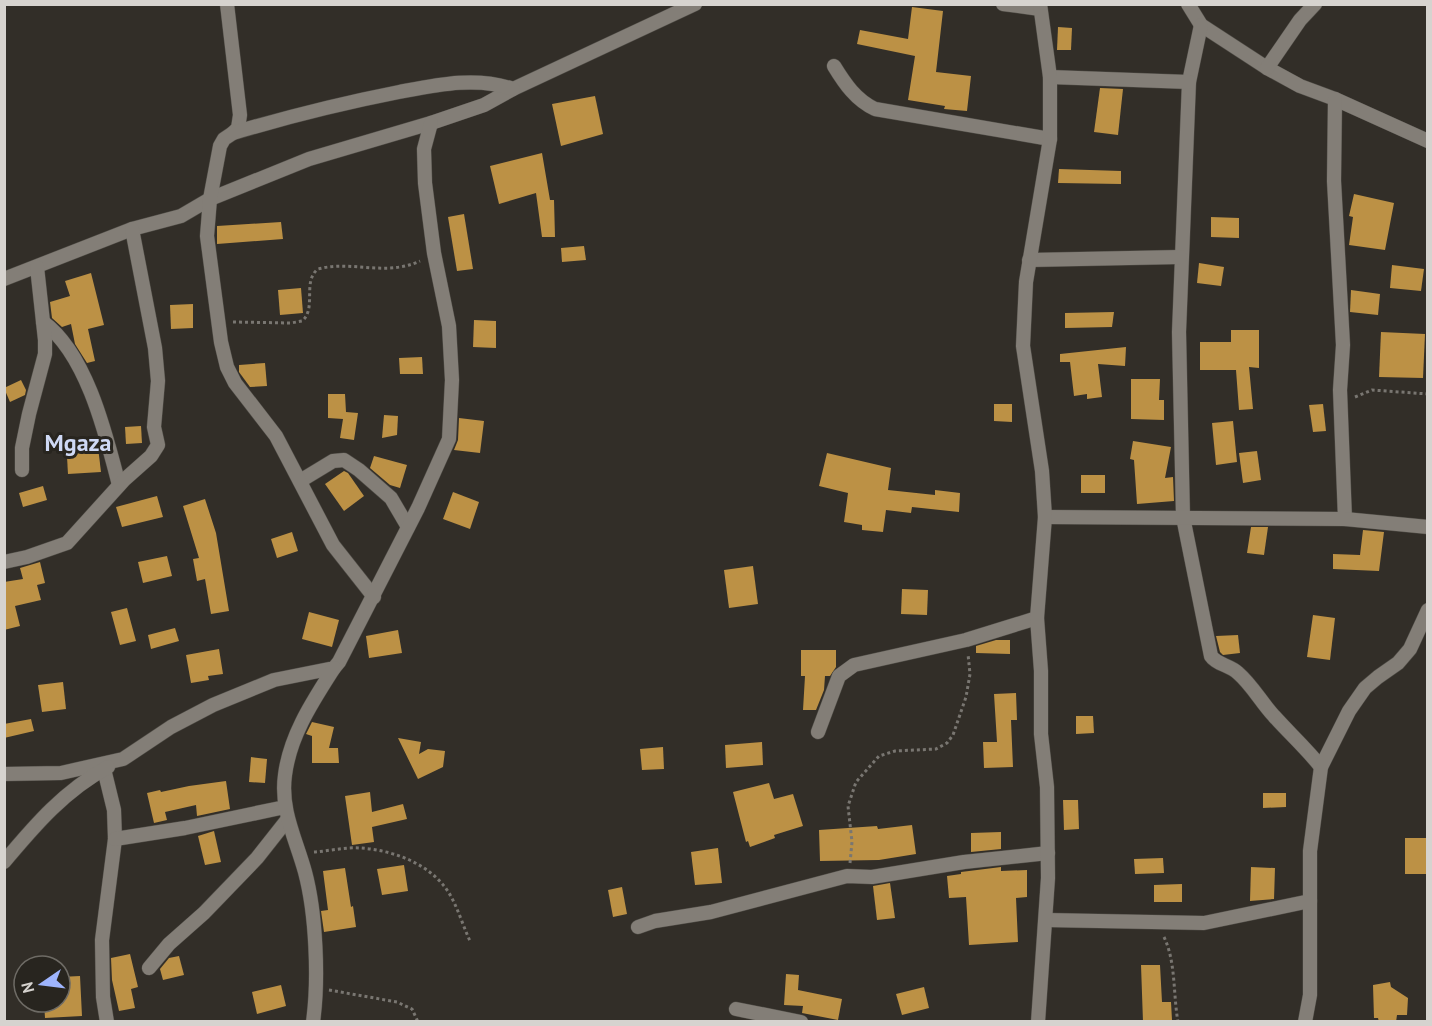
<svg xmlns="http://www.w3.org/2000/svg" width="1432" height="1026" font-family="'PT Sans',sans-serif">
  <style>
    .building { fill: #bc9145 }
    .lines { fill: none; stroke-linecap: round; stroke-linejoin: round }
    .minor-casing { stroke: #4f4c46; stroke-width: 15 }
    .path { stroke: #797671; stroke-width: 3; stroke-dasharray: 3 3; stroke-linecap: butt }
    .minor { stroke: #837e77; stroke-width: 14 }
    .labels { text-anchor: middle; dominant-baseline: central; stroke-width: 6; stroke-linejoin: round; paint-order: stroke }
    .quarter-label { font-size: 24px; font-weight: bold; fill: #cfd9f5; stroke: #28251f }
  </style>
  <rect width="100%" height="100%" fill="#322e28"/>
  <!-- building -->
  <g class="building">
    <path d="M912,7L943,11L936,72L971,76L967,111L944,109L945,106L908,100L915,56L857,44L860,30L908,39Z"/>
    <path d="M1058,27L1072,28L1071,50H1057Z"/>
    <path d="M1100,88L1123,89L1118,135L1094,132Z"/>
    <path d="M595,96L603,134L561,146L552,104Z"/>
    <path d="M542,153L550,200H554L555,237H542L536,193L499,204L490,166Z"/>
    <path d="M1059,169L1121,171V184L1058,183Z"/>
    <path d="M1354,194L1394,203L1385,250L1349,245L1353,217L1349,216Z"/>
    <path d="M464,214L473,269L457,271L448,217Z"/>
    <path d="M1211,217L1239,218V238L1211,237Z"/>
    <path d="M281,222L283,239L217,244V226Z"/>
    <path d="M584,246L586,260L562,262L561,248Z"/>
    <path d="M1199,263L1224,267L1221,286L1197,283Z"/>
    <path d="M1392,265L1424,269L1421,291L1390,288Z"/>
    <path d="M91,273L104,325L88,329L95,361L87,363L75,344L71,324L62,327L52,318L50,302L70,296L65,281Z"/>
    <path d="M301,288L303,313L280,315L278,290Z"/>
    <path d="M1351,290L1380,294L1378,315L1350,312Z"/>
    <path d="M193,304V328L171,329L170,305Z"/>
    <path d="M1114,312L1112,327L1065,328V313Z"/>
    <path d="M474,320L496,321V348L473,347Z"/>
    <path d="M1231,330H1259V368L1249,367L1253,409L1239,410L1236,370H1200V342H1231Z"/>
    <path d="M1381,332L1425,334L1423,378L1379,377Z"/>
    <path d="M1126,347L1125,366L1098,364L1102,397L1087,399V394L1074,396L1070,362H1060V354Z"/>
    <path d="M422,357L423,374H400L399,358Z"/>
    <path d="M265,363L267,386L250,387L239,372V365Z"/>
    <path d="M1131,379H1160L1159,400H1164V420L1131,419Z"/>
    <path d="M21,380L26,390L25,395L10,402L4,388Z"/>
    <path d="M328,394H345L346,412L358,413L354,440L340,438L343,419L328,418Z"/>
    <path d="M994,404H1012V422L994,421Z"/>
    <path d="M1323,404L1326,431L1313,432L1309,405Z"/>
    <path d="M384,415L398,416L397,435L382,438Z"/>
    <path d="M459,418L484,421L480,453L454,450L458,440Z"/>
    <path d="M1233,421L1237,462L1216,465L1212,423Z"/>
    <path d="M141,426L142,443L126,444L125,427Z"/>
    <path d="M97,439L101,472L68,474L66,440Z"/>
    <path d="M1133,441L1171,447L1165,478L1173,477L1174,501L1137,504L1134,460L1130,459Z"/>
    <path d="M1257,451L1261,480L1243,483L1239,453Z"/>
    <path d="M827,453L891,468L888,490L935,495V490L960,493L959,512L912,507L911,513L886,510L883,532L862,530V525L844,522L848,493L819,486Z"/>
    <path d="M374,456L407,465L400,488L390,485L370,468Z"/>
    <path d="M344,471L348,473L364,496L344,511L325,484Z"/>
    <rect x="1081" y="475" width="24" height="18"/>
    <path d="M43,486L47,500L23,507L19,493Z"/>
    <path d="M453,492L479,502L470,529L443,519Z"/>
    <path d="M157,496L163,517L122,527L116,507Z"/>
    <path d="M205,499L216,533L229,611L211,614L205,579L197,581L193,559L199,558L183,506Z"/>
    <path d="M1251,527H1268L1264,555L1247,553Z"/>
    <path d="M1363,530L1384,532L1379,571L1333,569V554L1360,555Z"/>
    <path d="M292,532L298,551L277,558L271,539Z"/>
    <path d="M167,556L172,576L143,583L138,562Z"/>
    <path d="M40,562L45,583L37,585L41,600L15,606L20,626L4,630V582L23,579L20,568Z"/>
    <path d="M753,566L758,604L729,608L724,570Z"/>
    <path d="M902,589L928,590L927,615L901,614Z"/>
    <path d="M127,608L136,641L120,645L111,612Z"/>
    <path d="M309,612L339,620L332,647L302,639Z"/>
    <path d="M1313,615L1335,618L1330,660L1307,657Z"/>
    <path d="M175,628L179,641L151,649L148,635Z"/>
    <path d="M398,630L402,653L369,658L366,636Z"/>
    <path d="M1238,635L1240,653L1223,655L1220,652L1216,636Z"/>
    <path d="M996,640H1010V654L976,653V646Z"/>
    <path d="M219,649L223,674L208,676L209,680L191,683L186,655Z"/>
    <path d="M801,650H836V667L830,676H825L824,690L816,710H803L805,676H801Z"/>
    <path d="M63,682L66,709L42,712L38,685Z"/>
    <path d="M1016,693L1017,720H1011L1013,767L984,768L983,742H997L994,694Z"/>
    <path d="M1076,716H1093L1094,733L1076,734Z"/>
    <path d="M31,719L34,731L4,738V724Z"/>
    <path d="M312,722L334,727L329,748H338L339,763H312V736L306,734Z"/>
    <path d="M398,738L421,742L419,754L428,749L445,751L443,767L418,779Z"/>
    <path d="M762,742L763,765L726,768L725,745Z"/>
    <path d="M663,747L664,769L642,770L640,749Z"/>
    <path d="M251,757L267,759L265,783L249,782Z"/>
    <path d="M226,781L230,809L197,816L196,805L165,812L167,820L154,823L147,793L160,790L161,792L189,786Z"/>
    <path d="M769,783L774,799L793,794L803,826L774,835L775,838L750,847L748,841L746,842L733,792Z"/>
    <path d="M370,792L372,812L403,804L407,819L372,827L374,842L352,845L345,796Z"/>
    <path d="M1263,793H1286V807L1263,808Z"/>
    <path d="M1063,800H1078L1079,829L1064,830Z"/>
    <path d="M912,825L916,854L879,860L820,861L819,830L877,826L878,829Z"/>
    <path d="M214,831L221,862L205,865L198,836Z"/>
    <path d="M1001,832V849L971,852V833Z"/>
    <rect x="1405" y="838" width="23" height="36"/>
    <path d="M718,848L722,883L695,885L691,852Z"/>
    <path d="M1163,858L1164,873L1135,874L1134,859Z"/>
    <path d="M404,865L408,891L382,895L377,869Z"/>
    <path d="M1001,867V871L1027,870V897L1016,898L1018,942L969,945L966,897L949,898L947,876L961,874V872Z"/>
    <path d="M1251,867L1275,868L1274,899L1250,901Z"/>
    <path d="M345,868L351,907L353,906L356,927L324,932L321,911L328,910L323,871Z"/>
    <path d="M890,883L895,918L877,920L873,886Z"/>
    <path d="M1182,884V902H1154V885Z"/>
    <path d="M622,887L627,914L613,917L608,890Z"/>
    <path d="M130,954L138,987L131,989L135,1008L119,1011L112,980L111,958Z"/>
    <path d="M179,956L184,975L163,980L160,969L169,958Z"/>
    <path d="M1141,965H1160L1162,1002H1171L1172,1020L1143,1022Z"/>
    <path d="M786,974L799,975L798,990L842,999L838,1020L802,1013L803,1006L784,1005Z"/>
    <path d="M80,976L82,1016L45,1018L44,1002H60V977Z"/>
    <path d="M1390,982L1391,987L1408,998L1407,1015H1397L1396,1022H1379L1378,1018H1374L1373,985Z"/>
    <path d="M281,985L286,1006L257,1014L252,992Z"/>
    <path d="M924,987L929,1008L902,1015L896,994Z"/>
  </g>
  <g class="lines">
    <defs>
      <g id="minor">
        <path d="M227,4L240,115L238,128L233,133"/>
        <path d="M1003,4L1040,9"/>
        <path d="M1188,4L1201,25L1267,68L1300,86L1335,99L1428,141"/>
        <path d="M1201,25L1189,82L1179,332L1183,517L1211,656C1217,665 1230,665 1238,673C1252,685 1261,702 1274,716C1289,733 1306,748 1321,767"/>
        <path d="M834,66C845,84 856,100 875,109L1050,139"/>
        <path d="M1267,68L1300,20L1315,4"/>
        <path d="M1050,77L1189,82"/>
        <path d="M1335,99L1334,181L1343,345L1340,390L1345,519"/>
        <path d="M1029,260L1180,257"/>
        <path d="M4,279L132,229L181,216L210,199L309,159L431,123L484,105L513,89L695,4"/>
        <path d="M43,322C87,354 106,435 119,485"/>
        <path d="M22,470V448L29,414L45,354V340L37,267"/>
        <path d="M300,481L333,461L344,460L359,470L391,498L408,527"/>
        <path d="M1045,517L1345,519L1428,527"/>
        <path d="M4,562L27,557L67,543L124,480L151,456L158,445L154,427L158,381L155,348L132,229"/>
        <path d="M374,597L333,545L276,436L235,383L227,367L221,342L207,236L210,199L220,146L224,139L233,133C287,117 343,103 399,92C436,85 476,76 513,89"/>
        <path d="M818,732L839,676L854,665L966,640L1037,618"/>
        <path d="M104,769L114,810L115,839L102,940L103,997L107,1022"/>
        <path d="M4,774L61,773L123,759L171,727L213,705L274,680L334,668L339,662L418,508L449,439L452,380L449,326L434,253L425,183L424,149L431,123"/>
        <path d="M115,839L185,828L285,807"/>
        <path d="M4,862C35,825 65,790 108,767"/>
        <path d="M1046,920L1204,923L1310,901"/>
        <path d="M638,927L655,921L711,912L847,876L872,877L964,862L1048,853"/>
        <path d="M149,968L169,944L204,913L257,858L287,820"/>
        <path d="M736,1009L801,1022"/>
        <path d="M313,1022C319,979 316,913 305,872C296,839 280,810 285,775C290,735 313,701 334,668"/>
        <path d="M1038,1022L1048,878L1047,787L1041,734V671L1037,618L1045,517L1042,471L1023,346L1026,282L1050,139V77L1040,4"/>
        <path d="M1305,1022L1310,995V851L1321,767L1349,711L1365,688L1378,677L1398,663L1410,649L1428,610"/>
      </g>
    </defs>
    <!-- minor casing -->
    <use href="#minor" class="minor-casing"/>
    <!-- path -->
    <g class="path">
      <path d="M233,322L291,323L302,321C317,309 302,281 318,269C352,260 385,277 420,261"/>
      <path d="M1355,397L1372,390L1428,394"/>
      <path d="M314,852C329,851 345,847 360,848C393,850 431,864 449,893C458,908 463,926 470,941"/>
      <path d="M850,863L852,842L848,806L856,782L879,756L895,751L936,749L947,743L953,735L966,697L970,674L968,654"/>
      <path d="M1164,937C1176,962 1173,994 1178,1022"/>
      <path d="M329,990L397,1002L412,1009L418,1022"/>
    </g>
    <!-- minor -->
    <use href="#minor" class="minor"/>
  </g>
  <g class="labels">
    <!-- quarter labels -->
    <g class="quarter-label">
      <text x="78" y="442">Mgaza</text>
    </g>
  </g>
  <!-- border -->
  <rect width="1432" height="1026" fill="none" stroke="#d6d3cf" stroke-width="12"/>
  <!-- north arrow -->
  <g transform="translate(42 984) rotate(256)"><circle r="28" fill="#28251f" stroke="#6e6b65" stroke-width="1.5"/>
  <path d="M0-4.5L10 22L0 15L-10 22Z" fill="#9eb4fd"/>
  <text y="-9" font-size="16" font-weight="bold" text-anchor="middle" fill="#d6d3cf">N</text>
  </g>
</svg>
